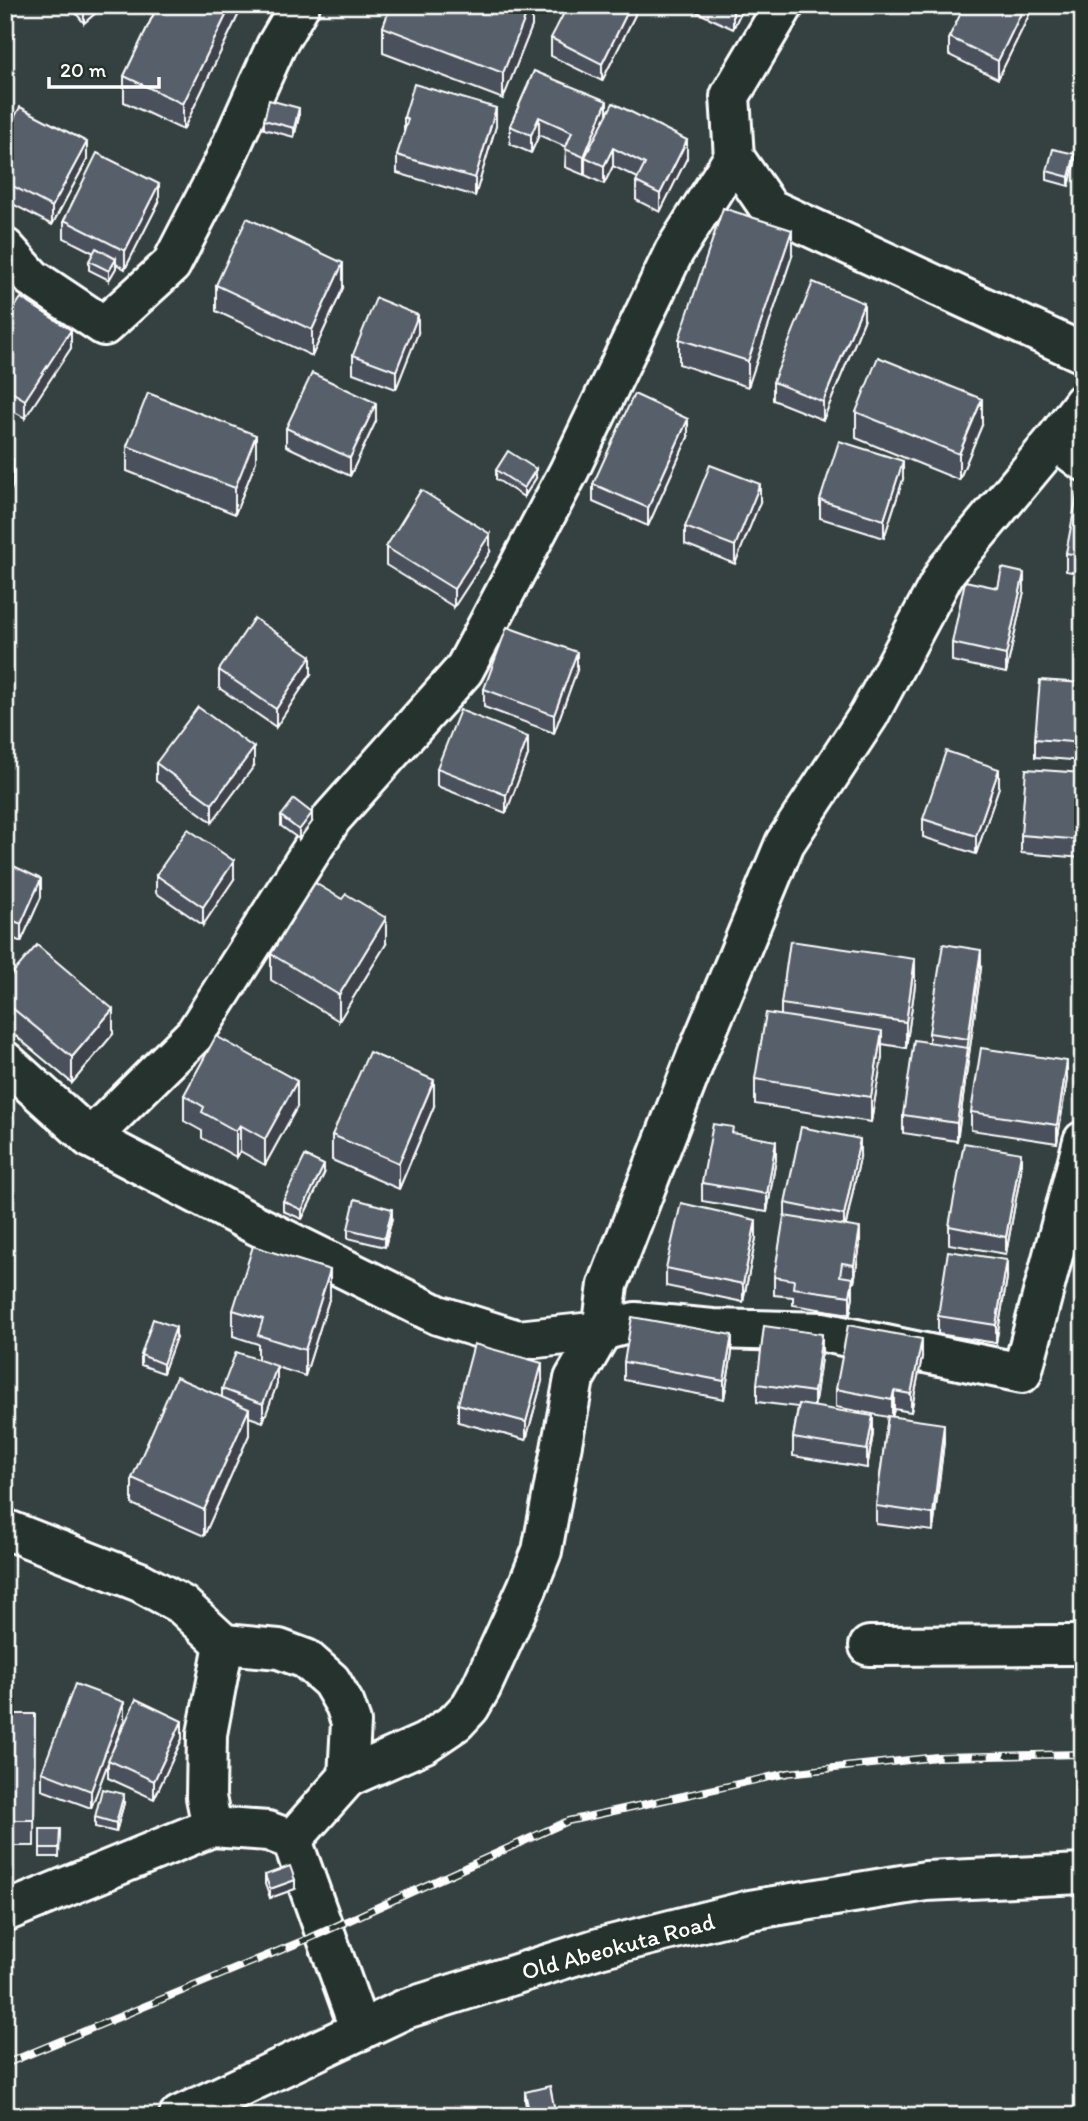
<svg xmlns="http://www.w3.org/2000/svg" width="1088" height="2121" font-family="Itim,sans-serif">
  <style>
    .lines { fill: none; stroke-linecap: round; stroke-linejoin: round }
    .minor-casing { stroke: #fff; stroke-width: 44 }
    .highway-casing { stroke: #fff; stroke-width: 44 }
    .minor { stroke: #26332d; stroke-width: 38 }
    .highway { stroke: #26332d; stroke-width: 38 }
    .rail-casing { stroke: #fff; stroke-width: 8 }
    .rail { stroke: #26332d; stroke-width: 5; stroke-dasharray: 16; stroke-linecap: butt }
    .wall { fill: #4b515c; stroke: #fff; stroke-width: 2 }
    .shaded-wall { fill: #3d424b; stroke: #fff; stroke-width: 2 }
    .building { fill: #575e6b; stroke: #fff; stroke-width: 2 }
    .labels { text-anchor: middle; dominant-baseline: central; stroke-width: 5; stroke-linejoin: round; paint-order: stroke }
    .street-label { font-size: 24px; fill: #fff; stroke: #26332d }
  </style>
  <rect width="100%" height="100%" fill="#354040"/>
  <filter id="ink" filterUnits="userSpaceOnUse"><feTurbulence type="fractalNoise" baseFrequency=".0143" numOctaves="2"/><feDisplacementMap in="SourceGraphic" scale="14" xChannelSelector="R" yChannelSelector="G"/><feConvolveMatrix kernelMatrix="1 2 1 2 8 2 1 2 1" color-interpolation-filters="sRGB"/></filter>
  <g filter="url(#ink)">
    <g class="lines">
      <defs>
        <g id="minor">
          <path d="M784,5L730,96L734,157L769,208L1083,353"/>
          <path d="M5,248L32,278L104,326L171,265L223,164L276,46L300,5"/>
          <path d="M1083,403L1055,440L1083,461"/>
          <path d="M1055,440L946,571L869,715L785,843L697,1055L608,1285L602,1331L635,1322L713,1329L823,1332L1022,1373L1083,1141"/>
          <path d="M5,1061L90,1138L252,1223L438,1315L518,1340L602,1331"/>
          <path d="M90,1138L195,1034L332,818L464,670L569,471L674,252L734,157"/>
          <path d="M5,1529L140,1582L182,1605L224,1644L207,1734L206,1797L212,1827"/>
          <path d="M224,1644L279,1649L306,1659L331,1681L345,1705L351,1722L348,1777L292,1840"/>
          <path d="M869,1646L1083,1645"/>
          <path d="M348,1777L425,1743L456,1722L470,1707L481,1688L527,1588L542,1551L574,1379L602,1331"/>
          <path d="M5,1912L212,1827L268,1831L292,1840L360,2031"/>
        </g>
        <path id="highway" d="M179,2116L405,2009L599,1948L750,1910L926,1881L1083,1874"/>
      </defs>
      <!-- minor casing -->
      <use href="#minor" class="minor-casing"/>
      <!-- highway casing -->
      <use href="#highway" class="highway-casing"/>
      <!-- minor -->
      <use href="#minor" class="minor"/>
      <!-- highway -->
      <use href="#highway" class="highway"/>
      <defs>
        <path id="rail" d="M5,2064L310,1938L568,1821L788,1773L937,1757L1083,1754"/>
      </defs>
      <!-- rail casing -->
      <use href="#rail" class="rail-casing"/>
      <!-- rail -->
      <use href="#rail" class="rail"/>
    </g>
    <!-- wall -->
    <g class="wall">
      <path d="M69,5H105L84,23Z"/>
      <path d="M158,5H243L183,130L124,102V76Z"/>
      <path d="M367,5H383L381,10Z"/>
      <path d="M391,5H544L541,11L532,8V26L503,99L383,53V27Z"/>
      <path d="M635,5V15L602,81L551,56V38Z"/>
      <path d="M682,5H744L733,29Z"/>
      <path d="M1029,5V15L998,79L949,55V37Z"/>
      <path d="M534,71L607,115L687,158L660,212L636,200V182L638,178L613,166L604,184L585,175V171L584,175L565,167L566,147L539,135L531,153L510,144V126Z"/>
      <path d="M299,117L294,137L264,129V120Z"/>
      <path d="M404,117L496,126L475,196L397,173V155L404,134Z"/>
      <path d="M5,135L87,160L52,225L5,200Z"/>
      <path d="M1075,163L1069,186L1047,180V171Z"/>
      <path d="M159,202L125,269L116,264V268L109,280L89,270V261L94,253L64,238V220Z"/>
      <path d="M792,256L748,387L679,364V339Z"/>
      <path d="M216,285L343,288L312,356L216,311Z"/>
      <path d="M5,286L13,310L71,348L25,418L5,406Z"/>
      <path d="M864,321L823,420L773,400V382Z"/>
      <path d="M418,333L396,389L353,373V355Z"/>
      <path d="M856,412L982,425L959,480L856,438Z"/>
      <path d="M376,421L350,476L286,446V428Z"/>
      <path d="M688,437L648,526L593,502V484Z"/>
      <path d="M127,446L256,461L235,514L127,471Z"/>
      <path d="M496,470L536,478L524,497L496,479Z"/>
      <path d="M903,479L884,538L820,518V500Z"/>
      <path d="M1083,496V574L1066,571V553Z"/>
      <path d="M760,502L735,564L685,544V527Z"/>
      <path d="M386,547L490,552L454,607L386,565Z"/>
      <path d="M998,588L1024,591L1006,673L952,661V643Z"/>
      <path d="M219,670L311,674L276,727L219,688Z"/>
      <path d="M577,670L554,733L484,707V689Z"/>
      <path d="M1083,683V761L1035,757V739Z"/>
      <path d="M528,755L506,813L437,786V768Z"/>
      <path d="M156,763L254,766L212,822L156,781Z"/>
      <path d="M1083,773V858L1021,853V835Z"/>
      <path d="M999,787L976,854L923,837V819Z"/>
      <path d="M281,816L312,822L299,839L281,826Z"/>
      <path d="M5,862L41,897L21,942L8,936L5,946Z"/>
      <path d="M156,875L234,879L203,925L156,893Z"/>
      <path d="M386,944L339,1021L271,980V954Z"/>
      <path d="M981,968L957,1141L903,1133V1115L929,1042V1033Z"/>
      <path d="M5,982L113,1034L72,1083L5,1027Z"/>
      <path d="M915,985L906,1048L882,1044V1057L871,1122L755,1104V1079L781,1015V1004Z"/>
      <path d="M1067,1079L1057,1143L971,1130V1112Z"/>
      <path d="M184,1095L297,1107L265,1165L240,1151L236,1157L202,1138V1131L184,1121Z"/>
      <path d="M434,1106L399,1189L332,1160V1135Z"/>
      <path d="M733,1133L776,1159L767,1212L702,1201V1183Z"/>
      <path d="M860,1157L846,1225L860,1245L854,1283H853V1296L850,1314L793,1305V1297L774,1295V1277L785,1216V1203Z"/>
      <path d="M1021,1171L1006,1254L949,1244V1226Z"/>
      <path d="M324,1174L302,1219L283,1211V1201Z"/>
      <path d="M392,1218L385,1247L348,1238V1229Z"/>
      <path d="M756,1238L743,1302L666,1286V1268Z"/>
      <path d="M1007,1278L996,1343L938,1334V1316Z"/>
      <path d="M330,1296L305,1376L277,1367V1384L263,1422L249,1417V1435L204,1536L132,1504V1478L222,1397V1389L258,1360V1344L233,1336V1310Z"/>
      <path d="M176,1337L163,1373L141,1365V1355Z"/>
      <path d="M822,1351L814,1407L873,1434L867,1468L793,1456V1438L798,1407L757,1402V1384Z"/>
      <path d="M732,1353L724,1399L624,1380V1362Z"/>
      <path d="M922,1357L911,1412L894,1409L892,1417L944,1442L933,1531L876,1524V1506L888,1417L836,1407V1389Z"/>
      <path d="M542,1381L526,1440L458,1422V1404Z"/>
      <path d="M5,1714H35L34,1846H5Z"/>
      <path d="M124,1720L113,1750L182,1739L154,1799L108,1778V1763L91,1808L42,1790V1772Z"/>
      <path d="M124,1803L116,1832L95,1827V1817Z"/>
      <path d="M40,1829H60L59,1857H40Z"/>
      <path d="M265,1875L295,1889L270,1898L265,1884Z"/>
      <path d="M525,2092L556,2116H528L525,2101Z"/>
    </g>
    <!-- shaded-wall -->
    <g class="shaded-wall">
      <path d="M84,5H105L84,23Z"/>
      <path d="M231,5H243L183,130V104Z"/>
      <path d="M530,5H532V26L503,99V73Z"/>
      <path d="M631,5H635V15L602,81V64Z"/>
      <path d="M736,5H744L733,29V11Z"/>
      <path d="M1025,5H1029V15L998,79V61Z"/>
      <path d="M607,101V119L585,157V171L584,175V157Z"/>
      <path d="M299,108V117L294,137V128Z"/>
      <path d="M496,108V126L475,196V178Z"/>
      <path d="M539,117V135L531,153V135Z"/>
      <path d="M687,140V158L660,212V194Z"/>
      <path d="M87,142V160L52,225V207Z"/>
      <path d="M613,148V166L604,184V166Z"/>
      <path d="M1075,154V163L1069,186V177Z"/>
      <path d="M159,184V202L125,269V251Z"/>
      <path d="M792,230V256L748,387V361Z"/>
      <path d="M116,259V268L109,280V271Z"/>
      <path d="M343,263V288L312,356V330Z"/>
      <path d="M13,292V318L5,329V303Z"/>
      <path d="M864,303V321L823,420V402Z"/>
      <path d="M418,315V333L396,389V371Z"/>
      <path d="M71,330V348L25,418V400Z"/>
      <path d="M982,399V425L959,480V454Z"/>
      <path d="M376,403V421L350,476V458Z"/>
      <path d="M688,419V437L648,526V508Z"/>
      <path d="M256,435V461L235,514V488Z"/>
      <path d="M13,459V485L5,506V481Z"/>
      <path d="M903,461V479L884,538V520Z"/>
      <path d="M536,469V478L524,497V488Z"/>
      <path d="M760,484V502L735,564V546Z"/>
      <path d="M490,534V552L454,607V589Z"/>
      <path d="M1024,573V591L1006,673V655Z"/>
      <path d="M577,652V670L554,733V715Z"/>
      <path d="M311,656V674L276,727V709Z"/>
      <path d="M528,737V755L506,813V795Z"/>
      <path d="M254,748V766L212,822V804Z"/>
      <path d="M999,769V787L976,854V836Z"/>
      <path d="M312,813V822L299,839V830Z"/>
      <path d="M234,861V879L203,925V907Z"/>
      <path d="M41,879V897L21,942V924Z"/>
      <path d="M386,918V944L339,1021V995Z"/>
      <path d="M8,921V939L5,946V928Z"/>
      <path d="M981,950V968L957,1141V1123Z"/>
      <path d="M915,959V985L906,1048V1022Z"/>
      <path d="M113,1009V1034L72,1083V1057Z"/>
      <path d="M882,1031V1057L871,1122V1097Z"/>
      <path d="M1067,1061V1079L1057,1143V1125Z"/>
      <path d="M434,1080V1106L399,1189V1163Z"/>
      <path d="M297,1081V1107L265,1165V1139Z"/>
      <path d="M240,1125V1151L236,1157V1131Z"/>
      <path d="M860,1139V1157L844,1233V1215Z"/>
      <path d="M776,1141V1159L767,1212V1194Z"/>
      <path d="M1021,1153V1171L1006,1254V1237Z"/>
      <path d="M324,1165V1174L302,1219V1210Z"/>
      <path d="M392,1209V1218L385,1247V1238Z"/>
      <path d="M756,1220V1238L743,1302V1284Z"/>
      <path d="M860,1228V1245L854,1283V1265Z"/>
      <path d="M1007,1260V1278L996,1343V1325Z"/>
      <path d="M330,1270V1296L305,1376V1350Z"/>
      <path d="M853,1278V1296L850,1314V1296Z"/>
      <path d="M176,1327V1337L163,1373V1364Z"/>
      <path d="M822,1334V1351L814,1410V1392Z"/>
      <path d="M732,1335V1353L724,1399V1381Z"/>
      <path d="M922,1339V1357L911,1412V1394Z"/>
      <path d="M542,1363V1381L526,1440V1422Z"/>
      <path d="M277,1366V1384L263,1422V1404Z"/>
      <path d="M894,1391V1409L892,1418V1400Z"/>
      <path d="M249,1409V1435L204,1536V1510Z"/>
      <path d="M873,1416V1434L867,1468V1450Z"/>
      <path d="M944,1424V1442L933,1531V1514Z"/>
      <path d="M124,1702V1720L91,1808V1791Z"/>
      <path d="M182,1721V1739L154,1799V1781Z"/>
      <path d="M124,1794V1803L116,1832V1823Z"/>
      <path d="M295,1880V1889L270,1898V1889Z"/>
    </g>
    <!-- building -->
    <g class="building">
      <path d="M158,5H231L183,104L124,76Z"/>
      <path d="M391,5H530L503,73L383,27Z"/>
      <path d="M568,5H631L602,64L551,38Z"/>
      <path d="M721,5H736L733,11Z"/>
      <path d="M965,5H1025L998,61L949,37Z"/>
      <path d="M534,71L607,101L584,157L565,149L572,132L539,117L531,135L510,126Z"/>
      <path d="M414,84L496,108L475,178L397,155L408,119L404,117Z"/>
      <path d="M269,100L299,108L294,128L264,120Z"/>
      <path d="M613,103L687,140L660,194L636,182L645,164L613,148L604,166L585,157Z"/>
      <path d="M20,107L87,142L52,207L5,182V135Z"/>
      <path d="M1053,149L1075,154L1069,177L1047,171Z"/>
      <path d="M97,153L159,184L125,251L64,220Z"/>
      <path d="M723,208L792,230L748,361L679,339Z"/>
      <path d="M247,218L343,263L312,330L216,285Z"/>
      <path d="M96,248L116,259L109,271L89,261Z"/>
      <path d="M813,282L864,303L823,402L773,382Z"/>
      <path d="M5,286L13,292L5,303Z"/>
      <path d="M21,298L71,330L25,400L5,388V321Z"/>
      <path d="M376,298L418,315L396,371L353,355Z"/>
      <path d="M878,357L982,399L959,454L856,412Z"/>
      <path d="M312,373L376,403L350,458L286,428Z"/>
      <path d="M148,393L256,435L235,488L127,446Z"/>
      <path d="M634,394L688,419L648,508L593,484Z"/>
      <path d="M839,441L903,461L884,520L820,500Z"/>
      <path d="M508,451L536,469L524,488L496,470Z"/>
      <path d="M5,456L13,459L5,481Z"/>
      <path d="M710,465L760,484L735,546L685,527Z"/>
      <path d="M421,490L490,534L454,589L386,547Z"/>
      <path d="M1077,495L1083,496V556L1066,553Z"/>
      <path d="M1002,568L1024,573L1006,655L952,643L965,581L998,588Z"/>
      <path d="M254,618L311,656L276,709L219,670Z"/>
      <path d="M507,627L577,652L554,715L484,689Z"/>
      <path d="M1040,680L1083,683V743L1035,739Z"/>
      <path d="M198,707L254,748L212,804L156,763Z"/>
      <path d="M460,710L528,737L506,795L437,768Z"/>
      <path d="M946,751L999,769L976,836L923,819Z"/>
      <path d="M1026,769L1083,773V840L1021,835Z"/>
      <path d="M294,799L312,813L299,830L281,816Z"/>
      <path d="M188,829L234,861L203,907L156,875Z"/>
      <path d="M5,862L41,879L21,924L5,917Z"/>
      <path d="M315,883L342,899L346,894L386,918L339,995L271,954Z"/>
      <path d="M790,941L915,959L906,1022L781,1004Z"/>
      <path d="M943,944L981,950L968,1039L929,1033Z"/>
      <path d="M37,945L113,1009L72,1057L5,1002V982Z"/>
      <path d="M766,1013L882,1031L871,1097L755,1079Z"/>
      <path d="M216,1036L297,1081L265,1139L240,1125L236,1131L202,1112L204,1107L184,1095Z"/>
      <path d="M914,1040L968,1048L957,1123L903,1115Z"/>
      <path d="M981,1048L1067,1061L1057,1125L971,1112Z"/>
      <path d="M369,1052L434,1080L399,1163L332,1135Z"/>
      <path d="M713,1124L733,1127L732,1133L776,1141L767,1194L702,1183Z"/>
      <path d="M801,1127L860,1139L844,1215L785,1203Z"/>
      <path d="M964,1143L1021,1153L1006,1237L949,1226Z"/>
      <path d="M305,1156L324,1165L302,1210L283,1201Z"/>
      <path d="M355,1199L392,1209L385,1238L348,1229Z"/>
      <path d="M681,1203L756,1220L743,1284L666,1268Z"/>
      <path d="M784,1216L860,1228L854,1265L842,1263L840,1276L853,1278L850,1296L793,1288L794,1280L774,1277Z"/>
      <path d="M253,1246L330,1270L305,1350L258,1335L263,1319L233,1310Z"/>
      <path d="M948,1251L1007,1260L996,1325L938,1316Z"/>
      <path d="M632,1317L732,1335L724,1381L624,1362Z"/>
      <path d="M153,1319L176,1327L163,1364L141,1355Z"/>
      <path d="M848,1325L922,1339L911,1394L894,1391L892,1400L836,1389Z"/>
      <path d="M764,1326L822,1334L814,1392L757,1384Z"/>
      <path d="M474,1344L542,1363L526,1422L458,1404Z"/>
      <path d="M236,1352L277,1366L263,1404L222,1389Z"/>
      <path d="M176,1377L249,1409L204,1510L132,1478Z"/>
      <path d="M799,1404L873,1416L867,1450L793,1438Z"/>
      <path d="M888,1416L944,1424L933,1514L876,1506Z"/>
      <path d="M75,1684L124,1702L91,1791L42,1772Z"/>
      <path d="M136,1699L182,1721L154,1781L108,1760Z"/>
      <path d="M5,1714H35L34,1820H5Z"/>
      <path d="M102,1789L124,1794L116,1823L95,1817Z"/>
      <path d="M40,1829H60L59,1848H40Z"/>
      <path d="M290,1866L295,1880L270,1889L265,1875Z"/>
      <path d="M550,2086L556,2116H530L525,2092Z"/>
    </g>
  </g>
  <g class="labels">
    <!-- street labels -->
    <g class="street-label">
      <text transform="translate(618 1946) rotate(-15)">Old Abeokuta Road</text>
    </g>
  </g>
  <!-- margin -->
  <rect width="1088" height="2121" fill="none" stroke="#26332d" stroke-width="28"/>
  <rect x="14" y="14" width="1060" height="2093" fill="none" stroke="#fff" stroke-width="2.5" filter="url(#ink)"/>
  <!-- scale -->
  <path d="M49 77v10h110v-10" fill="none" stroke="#ffffff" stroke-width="3.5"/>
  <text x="60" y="77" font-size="21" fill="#ffffff" stroke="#26332d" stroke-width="5" paint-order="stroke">20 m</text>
</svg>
